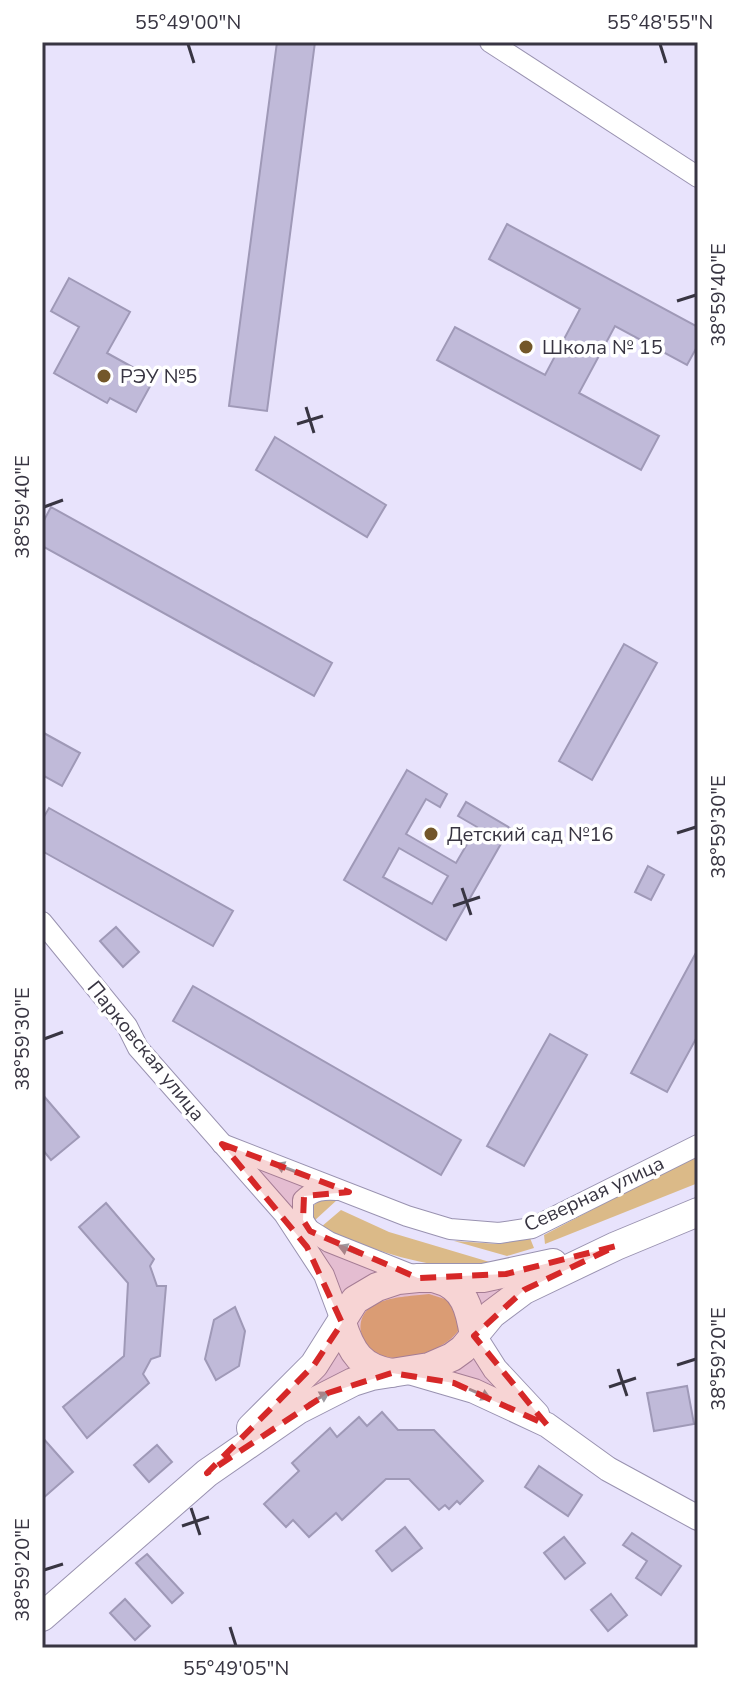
<svg xmlns="http://www.w3.org/2000/svg" width="740" height="1690" font-family="'Nunito Sans',sans-serif">
  <style>
    .green { fill: #dbba88 }
    .building { fill: #c0bad9; stroke: #9f99b7; stroke-width: 2; fill-rule: evenodd }
    .lines { fill: none; stroke-linecap: round; stroke-linejoin: round }
    .minor-casing { stroke: #9992b0; stroke-width: 22 }
    .tertiary-casing { stroke: #9992b0; stroke-width: 26 }
    .secondary-casing { stroke: #9992b0; stroke-width: 30 }
    .minor { stroke: #fff; stroke-width: 20 }
    .tertiary { stroke: #fff; stroke-width: 24 }
    .secondary { stroke: #fff; stroke-width: 28 }
    .oneway { fill: #9c9aa0 }
    .marked { fill: #d62828; fill-opacity: 0.2; stroke: #d62828; stroke-width: 6; stroke-dasharray: 16 10; stroke-linejoin: round }
    .ticks { fill: none; stroke: #383542; stroke-width: 3 }
    .poi-dot { fill: #73572a; stroke: #fff; stroke-width: 3 }
    .labels { text-anchor: middle; dominant-baseline: central; stroke-width: 7; stroke-linejoin: round; paint-order: stroke }
    .poi-label { font-size: 20px; fill: #383542; stroke: #fff; text-anchor: start }
    .street-label { font-size: 20px; fill: #383542; stroke: #fff }
    .neatline { fill: none; stroke: #383542; stroke-width: 3 }
    .ticks-label { font-size: 20px; text-anchor: middle; fill: #383542 }
  </style>
  <rect width="100%" height="100%" fill="#e8e3fc"/>
  <!-- green -->
  <g class="green">
    <path d="M698,1154V1183L545,1244L544,1235Z"/>
    <path d="M329,1198L337,1200L314,1221L311,1211C315,1201 320,1201 329,1198Z"/>
    <path d="M341,1210L389,1232L493,1263L495,1268C481,1267 466,1269 452,1267C407,1262 361,1246 321,1227Z"/>
    <path d="M530,1238L534,1248L507,1256L454,1241L498,1244Z"/>
    <path d="M429,1294L451,1301L461,1325C453,1349 401,1365 380,1355C370,1351 363,1342 361,1332C356,1296 406,1297 429,1294Z"/>
  </g>
  <!-- building -->
  <g class="building">
    <path d="M277,42H315L267,411L229,406Z"/>
    <path d="M507,224L698,327V345L687,365L615,326L579,393L659,436L641,470L437,360L455,327L545,375L580,309L489,259Z"/>
    <path d="M69,278L130,312L107,353L154,379L136,412L110,398L107,403L54,373L79,327L51,311Z"/>
    <path d="M275,437L386,505L367,537L256,470Z"/>
    <path d="M51,507L332,663L314,696L42,546V524Z"/>
    <path d="M624,644L657,663L592,780L559,761Z"/>
    <path d="M42,732L80,753L62,786L42,775Z"/>
    <path d="M407,770L447,794L440,807L426,799L406,834L456,863L477,827L458,816L466,802L510,828L446,940L344,880ZM399,848L448,876L432,904L383,877Z"/>
    <path d="M49,808L233,911L213,946L42,851V820Z"/>
    <path d="M648,866L664,875L651,900L635,892Z"/>
    <path d="M116,927L139,952L123,967L100,941Z"/>
    <path d="M698,949V1035L667,1092L631,1073Z"/>
    <path d="M193,986L461,1140L441,1175L173,1021Z"/>
    <path d="M550,1034L587,1055L524,1166L487,1146Z"/>
    <path d="M42,1094L79,1137L51,1160L42,1149Z"/>
    <path d="M106,1203L154,1259L150,1266L157,1286H166L160,1356L151,1359L143,1374L149,1383L87,1438L63,1407L124,1356L128,1283L79,1227Z"/>
    <path d="M235,1307L245,1331L239,1366L216,1380L205,1359L214,1320Z"/>
    <path d="M687,1386L694,1424L654,1431L647,1393Z"/>
    <path d="M382,1412L398,1430H434L483,1481L460,1504L457,1501L449,1509L445,1505L439,1510L409,1479H386L342,1520L336,1513L309,1537L293,1520L286,1527L264,1504L299,1471L292,1463L330,1428L337,1437L359,1417L367,1426Z"/>
    <path d="M42,1437L73,1472L42,1499Z"/>
    <path d="M157,1445L172,1462L149,1482L134,1465Z"/>
    <path d="M539,1466L582,1495L568,1516L525,1487Z"/>
    <path d="M405,1527L422,1548L392,1571L376,1551Z"/>
    <path d="M632,1533L681,1566L661,1595L636,1578L647,1561L623,1545Z"/>
    <path d="M564,1537L585,1563L565,1579L544,1553Z"/>
    <path d="M147,1554L183,1593L172,1603L136,1563Z"/>
    <path d="M611,1594L627,1615L608,1631L591,1610Z"/>
    <path d="M125,1599L150,1626L135,1640L110,1613Z"/>
  </g>
  <g class="lines">
    <defs>
      <g id="minor">
        <path d="M490,42L698,177"/>
        <path d="M42,922L127,1026L138,1048L284,1214L324,1275L342,1323"/>
        <path d="M222,1144L407,1216L450,1229L499,1233L532,1228L698,1145"/>
        <path d="M294,1220L329,1242L417,1277"/>
        <path d="M310,1231L303,1220V1200C313,1190 324,1189 337,1190"/>
      </g>
      <g id="tertiary">
        <path d="M474,1336L495,1369L537,1414"/>
        <path d="M409,1372L474,1391L547,1425L608,1469L698,1518"/>
      </g>
      <g id="secondary">
        <path d="M436,1279C465,1286 470,1310 474,1336"/>
        <path d="M342,1323C351,1352 361,1368 392,1373"/>
        <path d="M251,1428L314,1365L355,1300L377,1287L398,1280L418,1278H483L553,1263"/>
        <path d="M42,1617L207,1473L298,1410L353,1382L372,1376L429,1367L452,1357L463,1349L492,1314L524,1290L616,1246L698,1212"/>
      </g>
    </defs>
    <!-- minor casing -->
    <use href="#minor" class="minor-casing"/>
    <!-- tertiary casing -->
    <use href="#tertiary" class="tertiary-casing"/>
    <!-- secondary casing -->
    <use href="#secondary" class="secondary-casing"/>
    <!-- minor -->
    <use href="#minor" class="minor"/>
    <!-- tertiary -->
    <use href="#tertiary" class="tertiary"/>
    <!-- secondary -->
    <use href="#secondary" class="secondary"/>
  </g>
  <!-- one-way arrows -->
  <defs><path id="oneway-solid" d="M-6-.8H1V-3.2L6.5 0L1 3.2V.8H-6Z" transform="scale(2)"/></defs>
  <g class="oneway">
    <use href="#oneway-solid" transform="translate(286 1168) rotate(-159)"/>
    <use href="#oneway-solid" transform="translate(349 1250) rotate(-158)"/>
    <use href="#oneway-solid" transform="translate(480 1394) rotate(24)"/>
    <use href="#oneway-solid" transform="translate(319 1398) rotate(-29)"/>
  </g>
  <!-- marked area -->
  <path class="marked" d="M222,1144L349,1192L304,1196L303,1220L310,1231L418,1278L506,1274L616,1246L524,1290L474,1336L547,1425L454,1383L392,1373L328,1393L207,1473L314,1365L342,1323L307,1247Z"/>
  <!-- ticks -->
  <path class="ticks" d="M188,44L194,63M660,44L666,63M677,301L696,295M306,407L314,433M297,424L323,416M44,507L63,500M677,833L696,827M462,888L471,915M453,906L480,897M44,1039L63,1032M677,1365L696,1359M618,1369L627,1396M609,1387L636,1378M191,1508L200,1535M182,1526L209,1517M44,1570L63,1564M230,1627L236,1646"/>
  <!-- markers -->
  <g class="poi-dot">
    <circle cx="526" cy="347" r="8"/>
    <circle cx="104" cy="376" r="8"/>
    <circle cx="431" cy="834" r="8"/>
  </g>
  <g class="labels">
    <!-- poi labels -->
    <g class="poi-label">
      <text x="542" y="347">Школа № 15</text>
      <text x="120" y="376">РЭУ №5</text>
      <text x="447" y="834">Детский сад №16</text>
    </g>
    <!-- street labels -->
    <g class="street-label">
      <text transform="translate(146 1051) rotate(51)">Парковская улица</text>
      <text transform="translate(594 1194) rotate(-25)">Северная улица</text>
    </g>
  </g>
  <!-- border -->
  <rect width="740" height="1690" fill="none" stroke="#ffffff" stroke-width="88"/>
  <rect x="44" y="44" width="652" height="1602" class="neatline"/>
  <g class="ticks-label">
    <text x="188" y="29">55°49'00"N</text>
    <text x="660" y="29">55°48'55"N</text>
    <text transform="translate(718 295) rotate(-90)" y="7">38°59'40"E</text>
    <text transform="translate(22 507) rotate(-90)" y="7">38°59'40"E</text>
    <text transform="translate(718 827) rotate(-90)" y="7">38°59'30"E</text>
    <text transform="translate(22 1039) rotate(-90)" y="7">38°59'30"E</text>
    <text transform="translate(718 1359) rotate(-90)" y="7">38°59'20"E</text>
    <text transform="translate(22 1570) rotate(-90)" y="7">38°59'20"E</text>
    <text x="236" y="1675">55°49'05"N</text>
  </g>
</svg>
